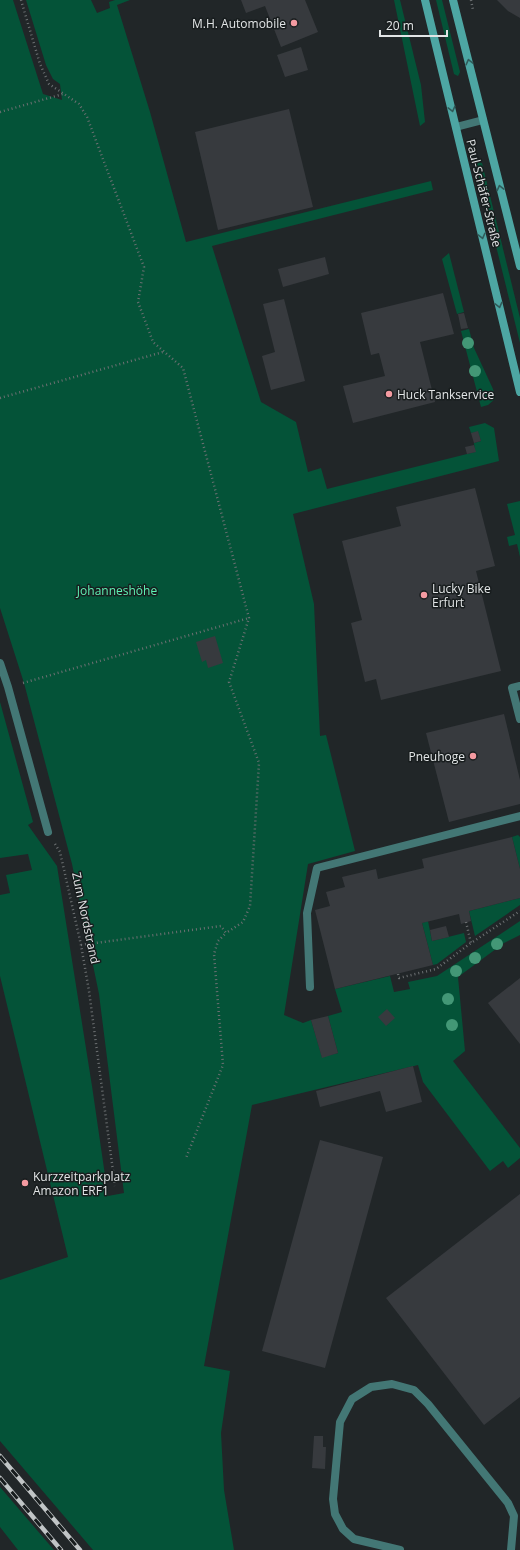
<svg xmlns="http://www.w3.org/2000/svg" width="520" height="1550" font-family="'Open Sans',sans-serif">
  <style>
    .green { fill: #045338 }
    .building { fill: #373a3e }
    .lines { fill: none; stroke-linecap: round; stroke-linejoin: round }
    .path { stroke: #6c7072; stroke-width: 2.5; stroke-dasharray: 1 3; stroke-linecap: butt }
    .service { stroke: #437775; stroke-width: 8 }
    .secondary { stroke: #4da6a3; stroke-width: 8 }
    .rail-casing { stroke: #c1c5c6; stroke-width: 4.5 }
    .rail { stroke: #181d1e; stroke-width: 3; stroke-dasharray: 9; stroke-linecap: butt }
    .tree { fill: #439776 }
    .oneway { stroke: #305b5a }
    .poi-dot { fill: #f49aa1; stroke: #181d1e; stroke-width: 1.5 }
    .labels { text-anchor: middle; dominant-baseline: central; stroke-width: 3; stroke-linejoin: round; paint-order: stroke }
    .poi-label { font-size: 12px; fill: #e2e5e6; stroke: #181d1e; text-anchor: start }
    .street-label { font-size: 12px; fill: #e2e5e6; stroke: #181d1e }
    .park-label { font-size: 12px; fill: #5ff3b5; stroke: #181d1e }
  </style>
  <rect width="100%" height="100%" fill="#212628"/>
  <!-- green -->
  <g class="green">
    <path d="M0,0H13L43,94L62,100L60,84L53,79L46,65L26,0H91L97,13L110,8L109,2L115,0H130L117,5L150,112L186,242L431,181L433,190L212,246L261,402L296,422L308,472L321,468L327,489L475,452L474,443L481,441L478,432L471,433L469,427L485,423L494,428L499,461L293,514L314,604L320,736L326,735L355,851L308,864L284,1015L303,1023L311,1020L322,1057L338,1053L328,1016L342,1012L335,989L390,976L394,992L410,989L408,982L437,976L520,921V935L504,943L458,977L465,1051L453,1061L520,1148V1158L508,1168L503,1161L490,1171L423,1082L418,1065L252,1105L204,1366L230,1371L221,1433L224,1490L234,1550H93L0,1441V1280L68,1257L0,976V895L10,893L6,875L32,870L28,854L0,858V702L33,822L28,825L57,866L92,1086L108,1196L124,1193L99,994L72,864L24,683L0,608Z"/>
    <path d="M394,0H400L421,85L425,122L420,126Z"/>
    <path d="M436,0H442L460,72L458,76L454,74Z"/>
    <path d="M479,162L482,163L520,318V343L476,165Z"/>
    <path d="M449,253L464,312L457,314L442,259Z"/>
    <path d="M469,329L474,348L493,389L495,399L488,405L481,407L461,331Z"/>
    <path d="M520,501V557L517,544L509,546L507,537L515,535L507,504Z"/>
    <path d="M518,835L520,837V869L512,837Z"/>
    <path d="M520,898V905L475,936L469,911Z"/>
    <path d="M428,921L432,941L464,933L466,942L437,964L433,965L422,923Z"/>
    <path d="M0,1487L54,1550H18L0,1527Z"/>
  </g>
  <!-- building -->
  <g class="building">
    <path d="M241,0H305L318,32L281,47L265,6L246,13Z"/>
    <path d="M497,0H520V18L508,11Z"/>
    <path d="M301,47L308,70L285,77L277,55Z"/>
    <path d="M289,109L313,207L218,230L195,132Z"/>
    <path d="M325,257L329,274L283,287L278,269Z"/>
    <path d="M443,293L454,334L420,342L435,402L353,423L343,386L385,376L379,353L371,355L361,313Z"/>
    <path d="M284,299L305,381L271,390L262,356L275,352L263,304Z"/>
    <path d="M464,313L468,328L461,329L458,314Z"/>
    <path d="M478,431L481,441L474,443L471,433Z"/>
    <path d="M474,445L476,452L467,454L465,447Z"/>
    <path d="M475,488L495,566L476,571L501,671L381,700L376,679L365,682L351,623L362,620L342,541L401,526L396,507Z"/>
    <path d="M215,636L223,663L208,668L206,660L202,662L196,642Z"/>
    <path d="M504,714L520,780V804L449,822L426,733Z"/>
    <path d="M512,837L520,869V898L469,911L471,921L461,924L459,914L422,923L433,965L335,989L315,910L330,906L326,892L345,887L342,877L376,869L378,879L424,868L422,859Z"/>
    <path d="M446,926L449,937L432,941L430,930Z"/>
    <path d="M520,978V1044L488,1003Z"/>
    <path d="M387,1009L395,1018L386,1026L378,1017Z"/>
    <path d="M328,1016L338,1053L322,1058L311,1020Z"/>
    <path d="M413,1066L422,1102L386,1112L380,1091L320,1107L316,1091Z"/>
    <path d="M320,1140L383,1157L325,1368L262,1351Z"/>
    <path d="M520,1194V1397L484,1425L386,1298Z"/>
    <path d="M314,1436H323V1447H326L325,1469L312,1468Z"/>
  </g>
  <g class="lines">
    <!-- path -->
    <g class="path">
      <path d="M21,0L40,64L49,84L79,104L87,117L144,267L138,302L153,342L183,368L249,618L229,682L259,763L250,906L243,922L226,933"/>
      <path d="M471,0L473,10"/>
      <path d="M0,112L63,94"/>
      <path d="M0,398L163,352"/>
      <path d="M23,683L249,618"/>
      <path d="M55,844L60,852L81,945L89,991L115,1186"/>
      <path d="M466,922L471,943L520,911"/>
      <path d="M81,945L221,926L226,933L218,941L214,954L223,1065L186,1158"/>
      <path d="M398,974L399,978L436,969L471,943"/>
    </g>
    <!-- service -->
    <g class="service">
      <path d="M456,127L483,120"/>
      <path d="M0,663L8,687L48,832"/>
      <path d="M520,686L512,688L520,719"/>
      <path d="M310,987L307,913L317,868L520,816"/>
      <path d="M400,1550L354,1539L343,1529L335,1514L333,1499L340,1422L352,1399L371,1387L392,1384L414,1390L428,1404L508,1503L514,1516L511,1550"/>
    </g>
    <!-- secondary -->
    <g class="secondary">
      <path d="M425,0L520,392"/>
      <path d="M453,0L520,266"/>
    </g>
    <defs>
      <g id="rail">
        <path d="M0,1456L80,1550"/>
        <path d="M0,1478L61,1550"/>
      </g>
    </defs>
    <!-- rail casing -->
    <use href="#rail" class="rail-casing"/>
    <!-- rail -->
    <use href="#rail" class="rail"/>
  </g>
  <!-- trees -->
  <g class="tree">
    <circle cx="468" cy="343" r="6"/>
    <circle cx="475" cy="371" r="6"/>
    <circle cx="497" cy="944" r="6"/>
    <circle cx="475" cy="958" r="6"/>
    <circle cx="456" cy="971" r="6"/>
    <circle cx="448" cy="999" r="6"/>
    <circle cx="452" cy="1025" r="6"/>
  </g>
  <!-- one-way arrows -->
  <defs><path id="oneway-chevron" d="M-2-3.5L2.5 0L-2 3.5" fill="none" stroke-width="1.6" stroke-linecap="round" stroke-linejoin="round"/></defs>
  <g class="oneway">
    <use href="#oneway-chevron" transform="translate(469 62) rotate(-104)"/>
    <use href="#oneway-chevron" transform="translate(452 109) rotate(76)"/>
    <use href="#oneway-chevron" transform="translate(500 188) rotate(-104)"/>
    <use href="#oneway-chevron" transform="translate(482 236) rotate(76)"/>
    <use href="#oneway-chevron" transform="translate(499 305) rotate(76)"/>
  </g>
  <!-- markers -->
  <g class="poi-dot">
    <circle cx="294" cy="23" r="4"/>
    <circle cx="389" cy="394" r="4"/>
    <circle cx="424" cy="595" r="4"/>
    <circle cx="473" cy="756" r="4"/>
    <circle cx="25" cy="1183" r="4"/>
  </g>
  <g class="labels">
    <!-- poi labels -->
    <g class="poi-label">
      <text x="286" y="23" text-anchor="end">M.H. Automobile</text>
      <text x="397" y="394">Huck Tankservice</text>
      <text x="432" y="588">Lucky Bike<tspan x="432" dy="14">Erfurt</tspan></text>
      <text x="465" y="756" text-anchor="end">Pneuhoge</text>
      <text x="33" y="1176">Kurzzeitparkplatz<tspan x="33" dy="14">Amazon ERF1</tspan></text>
    </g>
    <!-- street labels -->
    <g class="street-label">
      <text transform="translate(484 193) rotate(76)">Paul-Schäfer-Straße</text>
      <text transform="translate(86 918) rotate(78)">Zum Nordstrand</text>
    </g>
    <!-- park labels -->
    <g class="park-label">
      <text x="117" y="590">Johanneshöhe</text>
    </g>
  </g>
  <!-- scale -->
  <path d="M380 30v6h67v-6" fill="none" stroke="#e2e5e6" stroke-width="2"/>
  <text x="386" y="30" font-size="12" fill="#e2e5e6" stroke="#181d1e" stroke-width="3" paint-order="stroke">20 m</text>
</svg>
